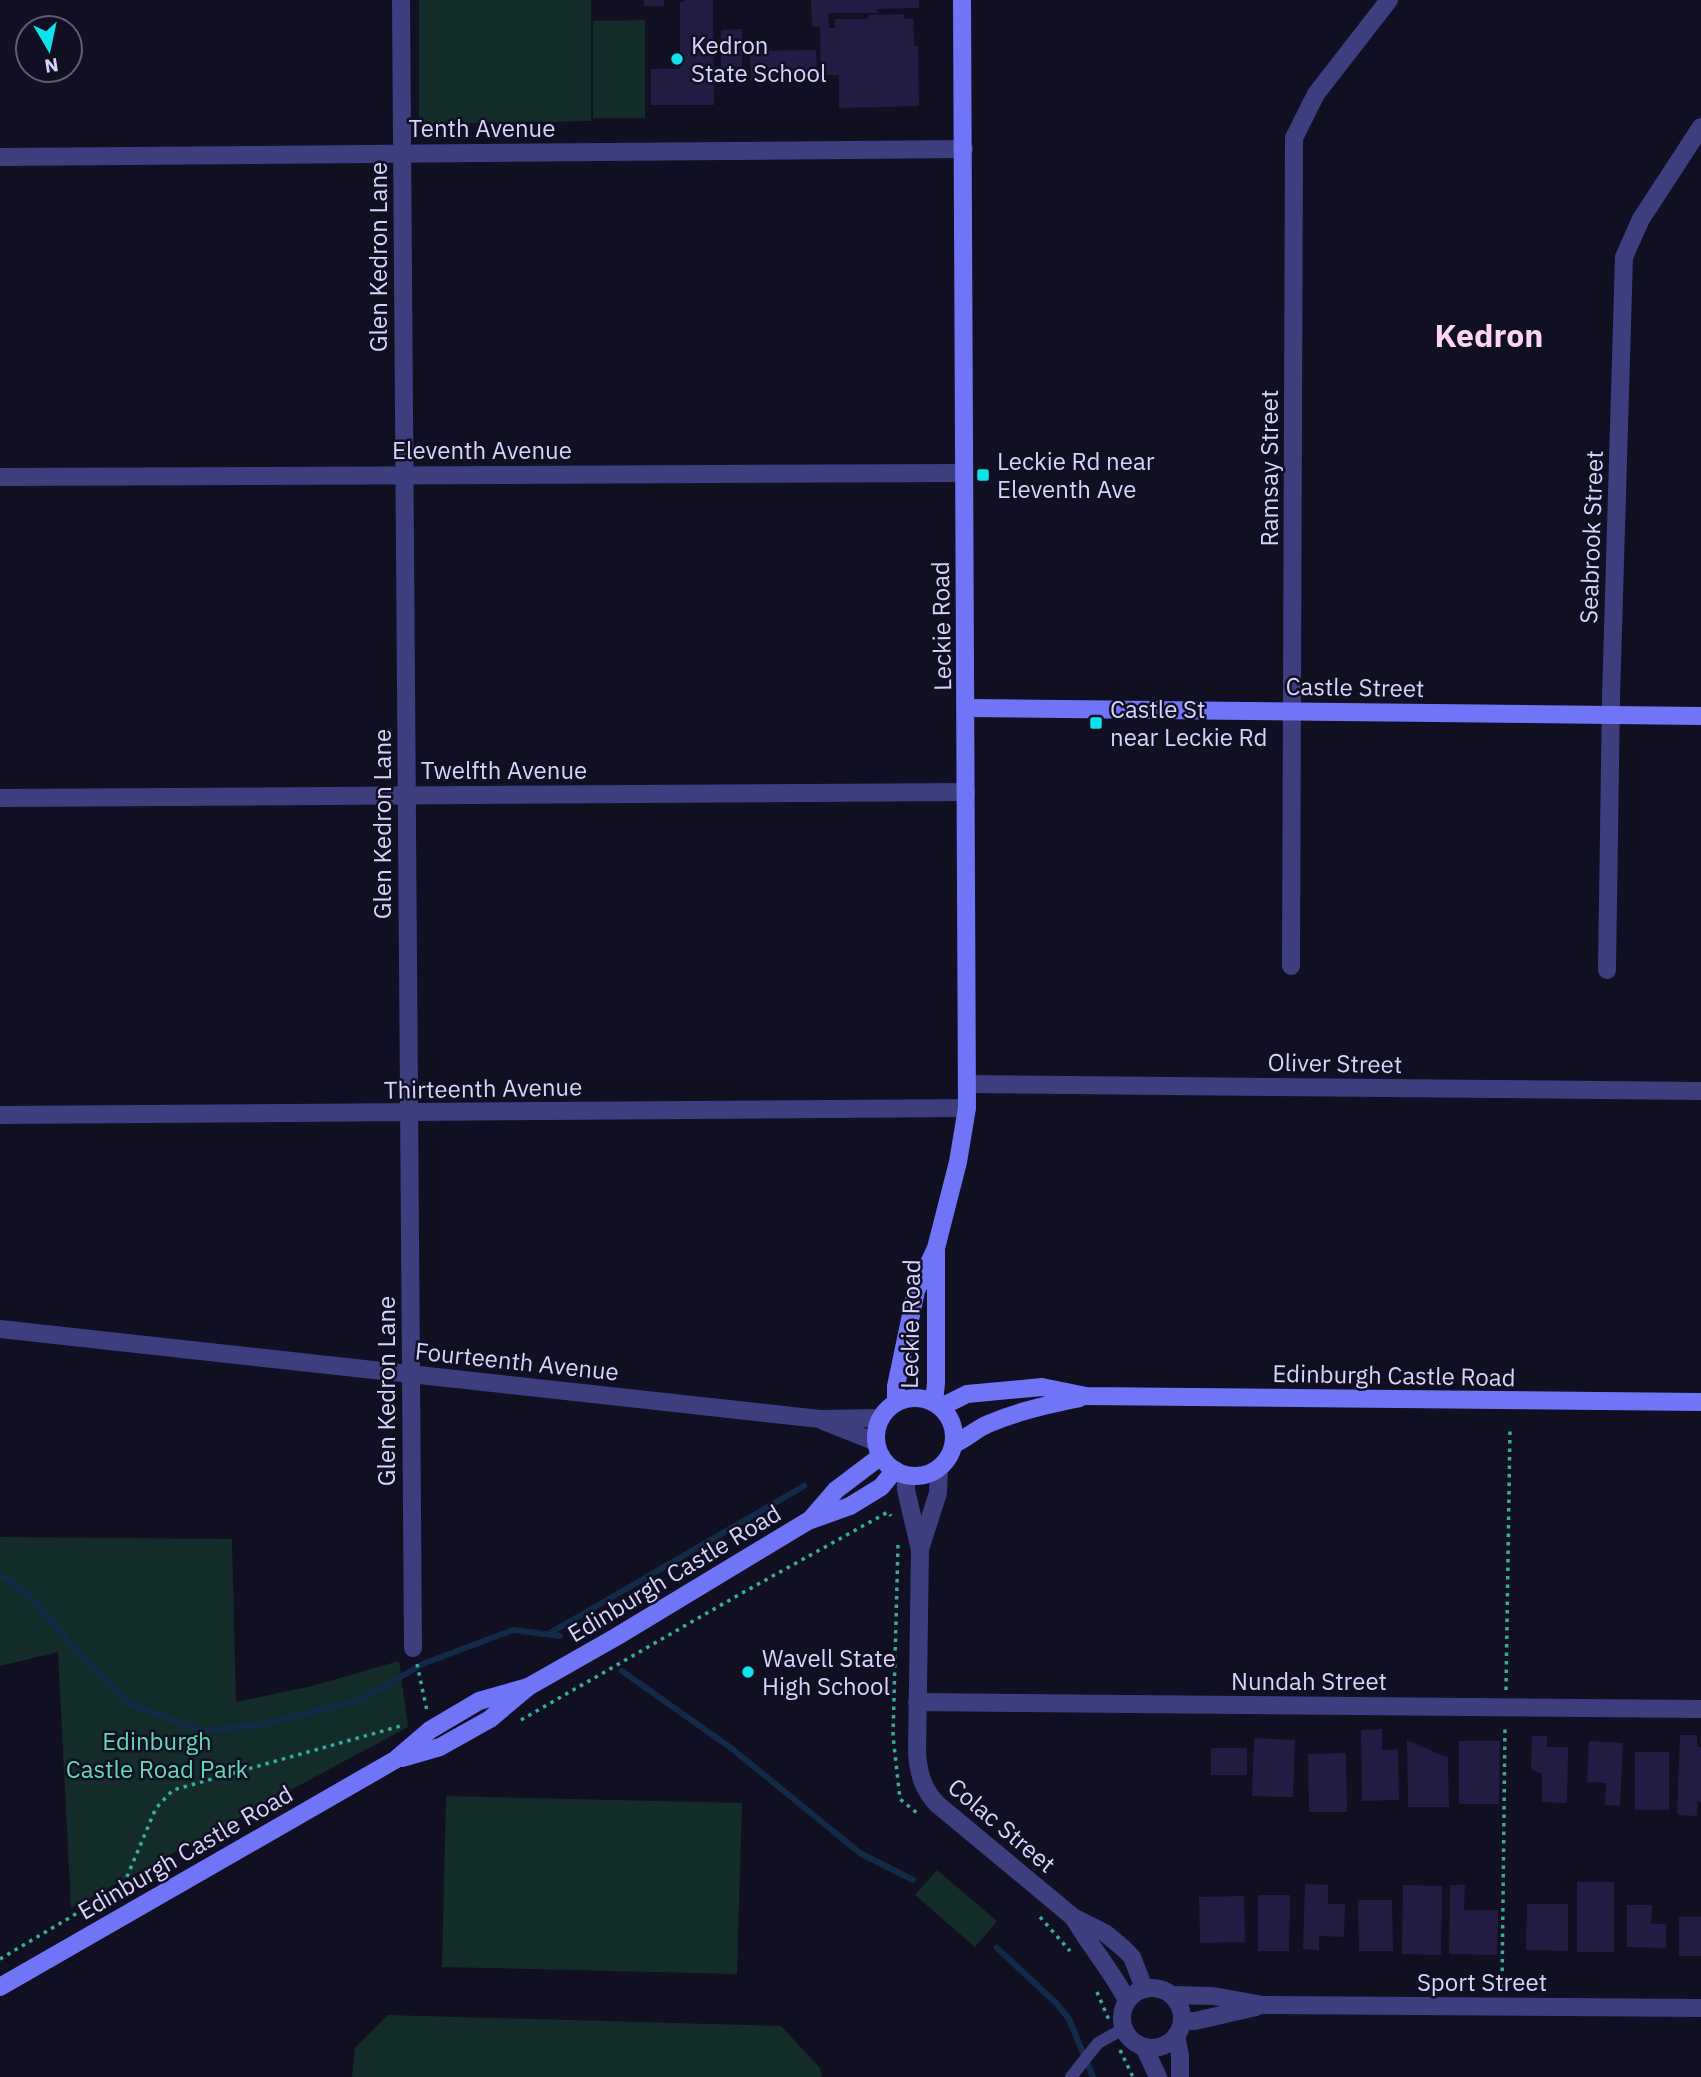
<svg xmlns="http://www.w3.org/2000/svg" width="1701" height="2077" font-family="'IBM Plex Sans',sans-serif">
  <style>
    .green { fill: #132c29 }
    .lines { fill: none; stroke-linecap: round; stroke-linejoin: round }
    .stream { stroke: #122a48; stroke-width: 6 }
    .building { fill: #221c42 }
    .path { stroke: #36ada0; stroke-width: 3.5; stroke-dasharray: 3.5 5; stroke-linecap: butt }
    .lane { stroke: #3d3e7e; stroke-width: 12 }
    .street { stroke: #3d3e7e; stroke-width: 18 }
    .secondary { stroke: #7074f6; stroke-width: 18 }
    .poi-dot { fill: #0fe2ed; stroke: #110f22; stroke-width: 2.5 }
    .labels { text-anchor: middle; dominant-baseline: central; stroke-width: 5; stroke-linejoin: round; paint-order: stroke }
    .poi-label { font-size: 24px; fill: #d6d3fc; stroke: #110f22; text-anchor: start }
    .street-label { font-size: 24px; fill: #d6d3fc; stroke: #110f22 }
    .park-label { font-size: 24px; fill: #64d8b5; stroke: #110f22 }
    .district-label { font-size: 32px; font-weight: bold; fill: #fcd5f0; stroke: #110f22 }
  </style>
  <rect width="100%" height="100%" fill="#110f22"/>
  <!-- green -->
  <g class="green">
    <path d="M419,0H591V121L419,124Z"/>
    <path d="M645,20V118H593V21Z"/>
    <path d="M0,1537L232,1539L236,1702L312,1686L399,1661L408,1727L71,1908L58,1652L0,1666Z"/>
    <path d="M446,1796L742,1803L737,1974L442,1967Z"/>
    <path d="M937,1870L997,1921L975,1947L915,1895Z"/>
    <path d="M388,2015L781,2026L820,2068L822,2077H352L355,2048Z"/>
  </g>
  <g class="lines">
    <!-- stream -->
    <g class="stream">
      <path d="M0,1575L9,1580L38,1605L72,1645L133,1706L203,1731L265,1724L360,1700L425,1663L513,1630L560,1636"/>
      <path d="M550,1633L804,1486"/>
      <path d="M622,1671L731,1748L860,1853L913,1880"/>
      <path d="M997,1948L1056,2003L1069,2019L1093,2077"/>
    </g>
  </g>
  <!-- building -->
  <g class="building">
    <rect x="644" y="0" width="20" height="6"/>
    <path d="M684,0H713L714,105H651V69H680V2H684Z"/>
    <path d="M811,0H919V8L877,9V13H828L829,28H835V19H868V15L904,14V19L913,18L914,46H918L919,106L839,108V75H821L820,27H812Z"/>
    <path d="M742,29V69H721V30Z"/>
    <path d="M816,50L817,79L751,81L750,51Z"/>
    <path d="M1382,1729V1750L1398,1749L1399,1800L1362,1801L1361,1730Z"/>
    <path d="M1680,1735H1697V1747H1701V1802H1698L1697,1816L1677,1815Z"/>
    <path d="M1532,1736H1547V1747H1568L1567,1803L1542,1802V1774L1531,1769Z"/>
    <path d="M1254,1738L1295,1740L1293,1797L1252,1796Z"/>
    <path d="M1407,1740L1448,1758L1449,1807H1408Z"/>
    <path d="M1459,1741H1500L1499,1804H1459Z"/>
    <path d="M1589,1741L1623,1743L1620,1806L1605,1805L1606,1783L1587,1782Z"/>
    <rect x="1211" y="1748" width="36" height="27"/>
    <rect x="1635" y="1752" width="34" height="58"/>
    <path d="M1346,1753L1347,1812H1309L1308,1754Z"/>
    <rect x="1577" y="1882" width="37" height="70"/>
    <path d="M1305,1884L1328,1885V1904H1345L1344,1937L1319,1936V1950L1303,1949Z"/>
    <path d="M1403,1885L1442,1886L1441,1955L1402,1954Z"/>
    <path d="M1450,1885H1465L1464,1910H1498L1497,1955L1449,1954Z"/>
    <path d="M1258,1895H1290L1289,1951H1258Z"/>
    <path d="M1244,1896L1245,1942L1200,1943L1199,1897Z"/>
    <path d="M1358,1900H1392L1393,1951H1359Z"/>
    <path d="M1527,1904H1568V1951L1526,1950Z"/>
    <path d="M1627,1905H1652L1651,1924H1666V1948L1627,1947Z"/>
    <rect x="1679" y="1917" width="22" height="39"/>
  </g>
  <g class="lines">
    <!-- path -->
    <g class="path">
      <path d="M898,1545L893,1736L900,1799L917,1813"/>
      <path d="M417,1664L427,1711"/>
      <path d="M1506,1690L1510,1427"/>
      <path d="M521,1720L735,1597L888,1512L891,1516"/>
      <path d="M1040,1917L1070,1951"/>
      <path d="M0,1959L123,1886L156,1808L173,1790L404,1725"/>
      <path d="M1502,1988L1505,1726"/>
      <path d="M1097,1992L1109,2020"/>
      <path d="M1120,2050L1133,2077"/>
    </g>
    <!-- lane -->
    <path class="lane" d="M1071,2077L1098,2043L1123,2029"/>
    <!-- street -->
    <g class="street">
      <path d="M401,0L413,1648"/>
      <path d="M0,157L964,149"/>
      <path d="M0,477L964,473"/>
      <path d="M0,798L966,792"/>
      <path d="M1291,966L1294,138L1316,94L1389,0"/>
      <path d="M1607,970L1611,697L1624,257L1641,219L1701,127"/>
      <path d="M968,1084L1701,1091"/>
      <path d="M0,1115L967,1108"/>
      <path d="M0,1329L820,1419L881,1418"/>
      <path d="M823,1421L876,1442"/>
      <path d="M906,1475V1490L920,1550L917,1754C919,1775 923,1789 937,1804L1073,1917L1105,1933L1123,1948L1132,1957L1144,1988"/>
      <path d="M920,1549L938,1493L939,1468"/>
      <path d="M917,1702L1701,1709"/>
      <path d="M1073,1917C1090,1946 1111,1970 1127,2000"/>
      <circle cx="1152" cy="2018" r="30"/>
      <path d="M1173,1995L1213,1996L1263,2005L1701,2008"/>
      <path d="M1182,2021H1195L1256,2007"/>
      <path d="M1176,2036L1180,2055V2077"/>
      <path d="M1144,2047L1158,2077"/>
    </g>
    <!-- secondary -->
    <g class="secondary">
      <path d="M967,708L1701,716"/>
      <circle cx="915" cy="1437" r="39"/>
      <path d="M896,1402V1386L916,1291L936,1248L958,1162L967,1108L962,0"/>
      <path d="M934,1402L936,1383V1251"/>
      <path d="M941,1407L967,1394L1042,1387L1086,1396L1701,1402"/>
      <path d="M954,1444C966,1439 976,1429 988,1424C1018,1411 1048,1405 1080,1398"/>
      <path d="M811,1519L836,1490L881,1456"/>
      <path d="M402,1758L440,1747L490,1719L528,1687L616,1637L808,1521L850,1506L881,1487L895,1470"/>
      <path d="M0,1987L395,1760L430,1730L479,1701L528,1687"/>
    </g>
  </g>
  <!-- markers -->
  <g class="poi-dot">
    <circle cx="677" cy="59" r="7"/>
    <rect x="976" y="468" width="14" height="14" rx="3.5"/>
    <rect x="1089" y="716" width="14" height="14" rx="3.5"/>
    <circle cx="748" cy="1672" r="7"/>
  </g>
  <g class="labels">
    <!-- poi labels -->
    <g class="poi-label">
      <text x="691" y="45">Kedron<tspan x="691" dy="28">State School</tspan></text>
      <text x="997" y="461">Leckie Rd near<tspan x="997" dy="28">Eleventh Ave</tspan></text>
      <text x="1110" y="709">Castle St<tspan x="1110" dy="28">near Leckie Rd</tspan></text>
      <text x="762" y="1658">Wavell State<tspan x="762" dy="28">High School</tspan></text>
    </g>
    <!-- street labels -->
    <g class="street-label">
      <text x="482" y="128">Tenth Avenue</text>
      <text transform="translate(378 257) rotate(-90)">Glen Kedron Lane</text>
      <text x="482" y="450">Eleventh Avenue</text>
      <text transform="translate(1269 468) rotate(-90)">Ramsay Street</text>
      <text transform="translate(1591 537) rotate(-88)">Seabrook Street</text>
      <text transform="translate(941 626) rotate(-91)">Leckie Road</text>
      <text transform="translate(1355 687) rotate(1)">Castle Street</text>
      <text x="504" y="770">Twelfth Avenue</text>
      <text transform="translate(382 824) rotate(-90)">Glen Kedron Lane</text>
      <text transform="translate(1335 1063) rotate(1)">Oliver Street</text>
      <text transform="translate(483 1088) rotate(-1)">Thirteenth Avenue</text>
      <text transform="translate(910 1324) rotate(-89)">Leckie Road</text>
      <text transform="translate(517 1361) rotate(6)">Fourteenth Avenue</text>
      <text transform="translate(1394 1375) rotate(1)">Edinburgh Castle Road</text>
      <text transform="translate(386 1391) rotate(-90)">Glen Kedron Lane</text>
      <text transform="translate(674 1573) rotate(-31)">Edinburgh Castle Road</text>
      <text x="1309" y="1681">Nundah Street</text>
      <text transform="translate(1002 1825) rotate(40)">Colac Street</text>
      <text transform="translate(185 1852) rotate(-30)">Edinburgh Castle Road</text>
      <text x="1482" y="1982">Sport Street</text>
    </g>
    <!-- park labels -->
    <g class="park-label">
      <text x="157" y="1741">Edinburgh<tspan x="157" dy="28">Castle Road Park</tspan></text>
    </g>
    <!-- district labels -->
    <g class="district-label">
      <text x="1489" y="335">Kedron</text>
    </g>
  </g>
  <!-- north arrow -->
  <g transform="translate(49 49) rotate(171)"><circle r="33" fill="#110f22" stroke="#605d79" stroke-width="2"/>
  <path d="M0-5L12 26L0 18L-12 26Z" fill="#0fe2ed"/>
  <text y="-10" font-size="19" font-weight="bold" text-anchor="middle" fill="#d6d3fc">N</text>
  </g>
</svg>
